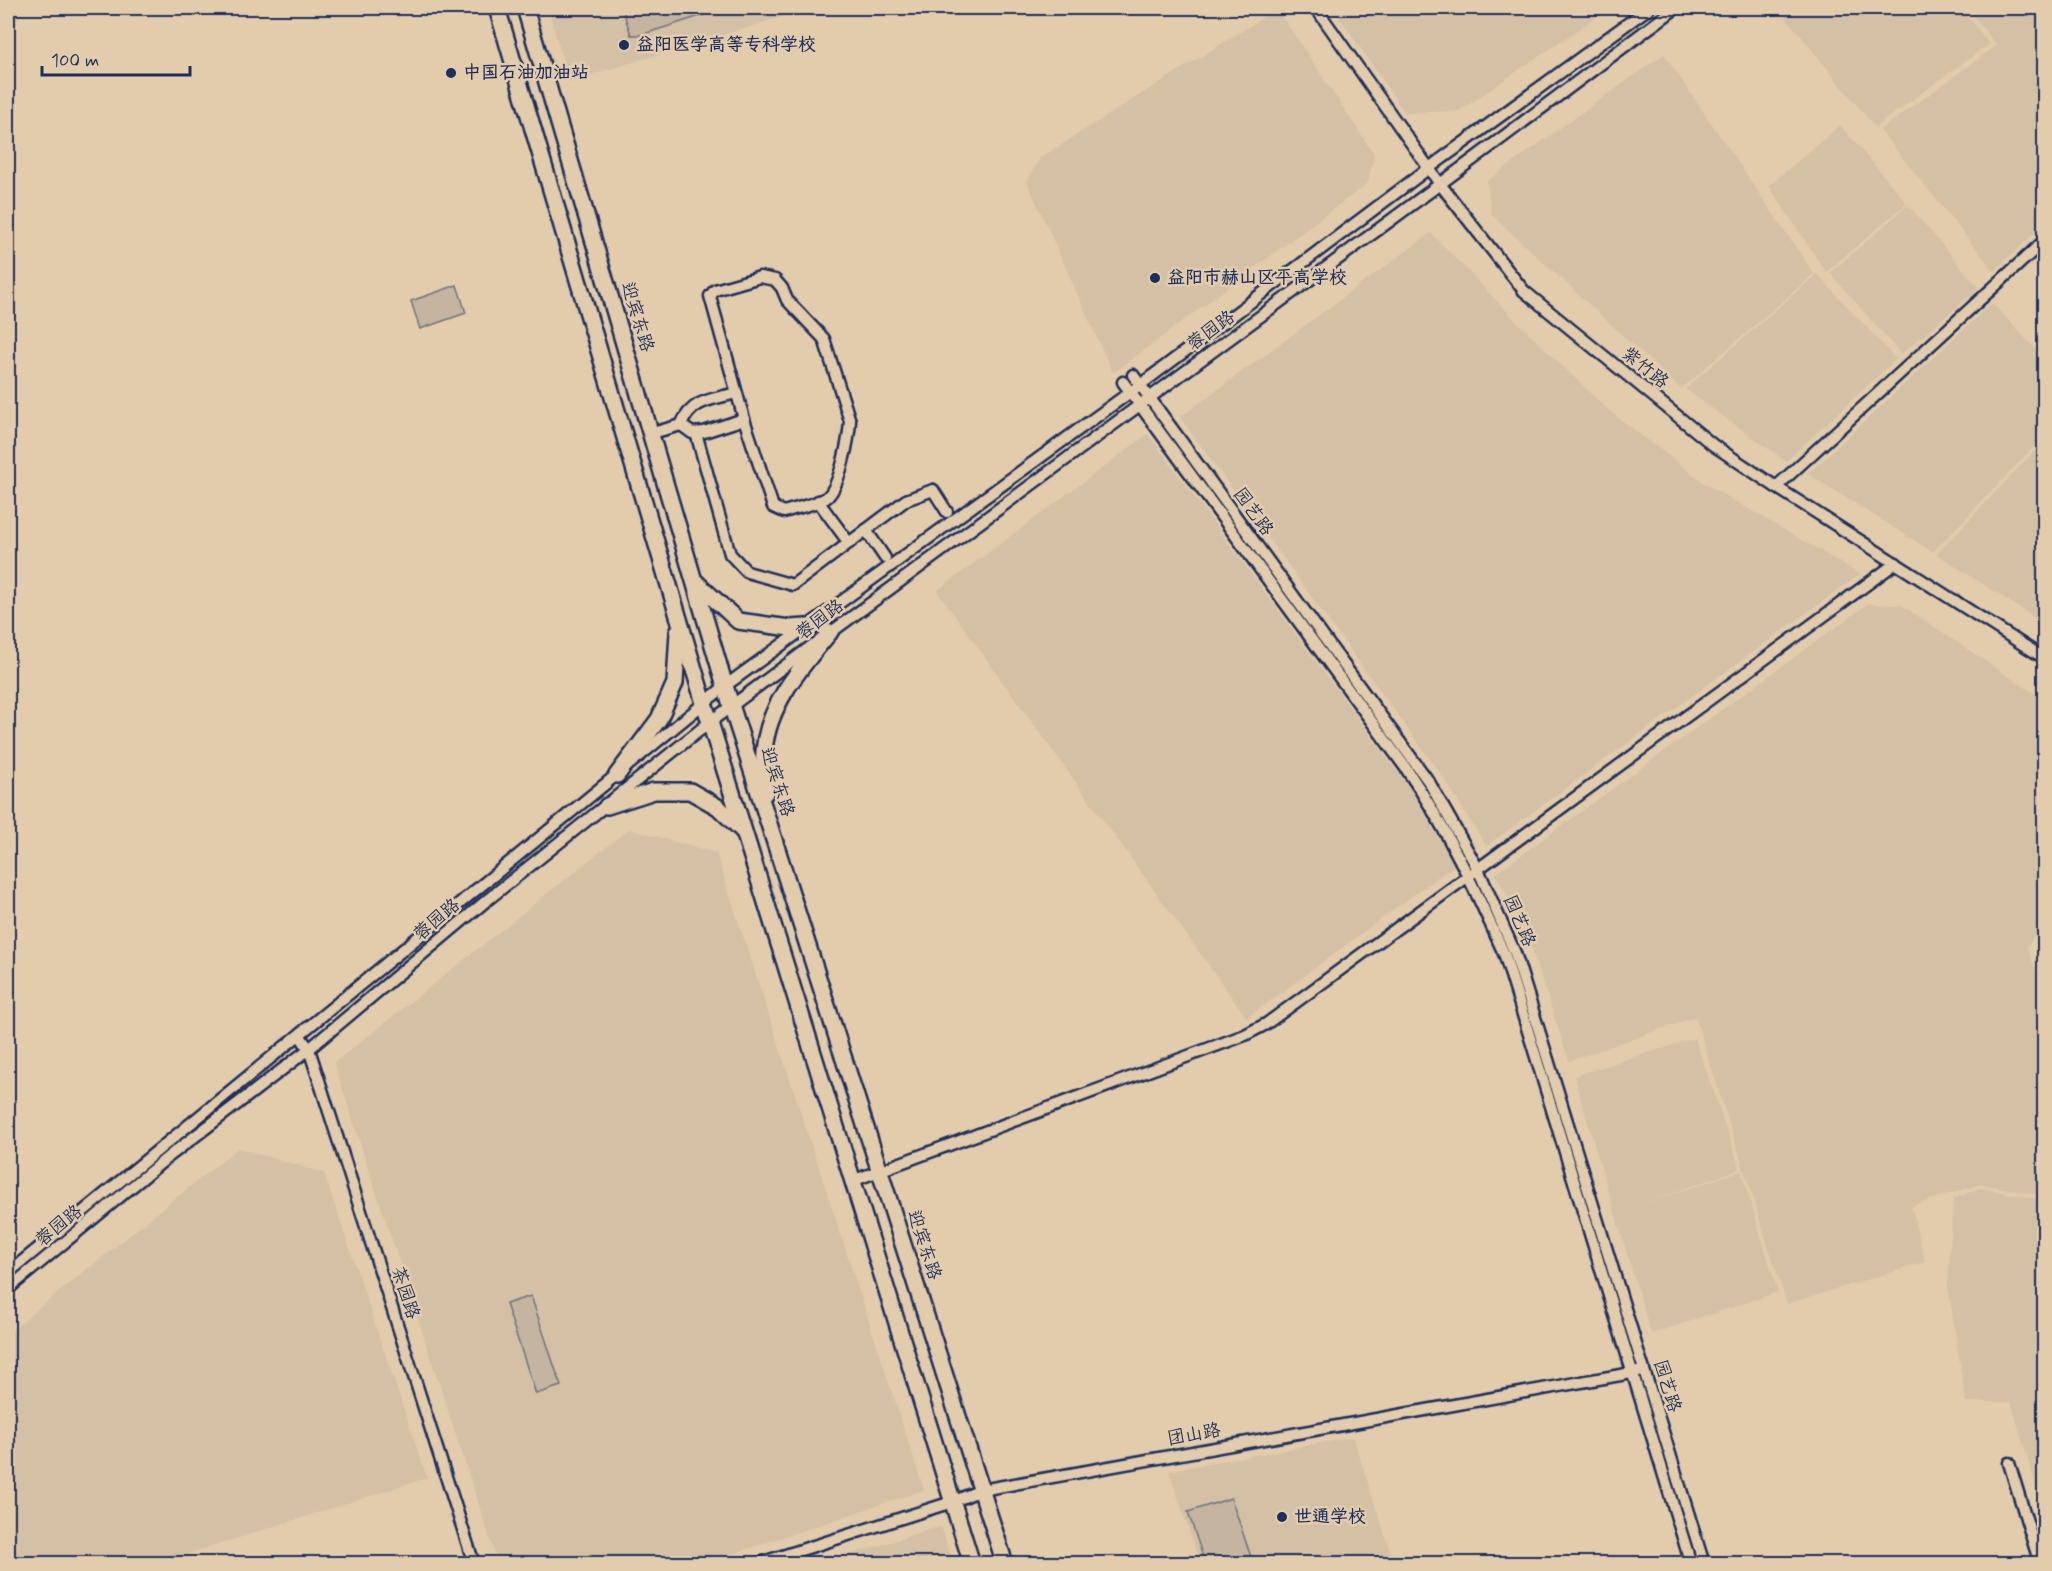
<svg xmlns="http://www.w3.org/2000/svg" width="2052" height="1571" font-family="Mynerve,'LXGW WenKai TC',sans-serif">
  <style>
    .built { fill: #d3c0a5 }
    .green { fill: #c5b5a0; stroke: #70727f; stroke-width: 1.5 }
    .lines { fill: none; stroke-linecap: round; stroke-linejoin: round }
    .minor-casing { stroke: #1b2f5e; stroke-width: 15 }
    .highway-casing { stroke: #1b2f5e; stroke-width: 20 }
    .minor { stroke: #e2ccab; stroke-width: 10 }
    .highway { stroke: #e2ccab; stroke-width: 15 }
    .poi-dot { fill: #1b2f5e; stroke: #e2ccab; stroke-width: 2 }
    .labels { text-anchor: middle; dominant-baseline: central; stroke-width: 5; stroke-linejoin: round; paint-order: stroke }
    .poi-label { font-size: 18px; font-weight: bold; fill: #1b2f5e; stroke: #e2ccab; text-anchor: start }
    .street-label { font-size: 18px; fill: #1b2f5e; stroke: #e2ccab }
  </style>
  <rect width="100%" height="100%" fill="#e2ccab"/>
  <filter id="ink" filterUnits="userSpaceOnUse"><feTurbulence type="fractalNoise" baseFrequency=".0167" numOctaves="2"/><feDisplacementMap in="SourceGraphic" scale="12" xChannelSelector="R" yChannelSelector="G"/><feConvolveMatrix kernelMatrix="1 2 1 2 8 2 1 2 1" color-interpolation-filters="sRGB"/></filter>
  <g filter="url(#ink)">
    <!-- built -->
    <g class="built">
      <path d="M548,8H811L569,82Z"/>
      <path d="M1333,8H1609L1459,111L1405,113Z"/>
      <path d="M1778,8H1962L1989,44L1875,127Z"/>
      <path d="M1968,8H2044V224L1994,271L1880,130L1996,46Z"/>
      <path d="M1277,9L1374,154L1368,183L1113,373L1027,182L1040,158Z"/>
      <path d="M1664,54L1814,274L1681,389L1491,214L1487,181Z"/>
      <path d="M1840,125L1907,203L1826,272L1769,186Z"/>
      <path d="M1908,205L1979,288L1901,354L1830,273Z"/>
      <path d="M1431,233L1517,322L1609,411L1707,485L1860,574L1486,846L1443,777L1180,417Z"/>
      <path d="M1817,274L1896,359L1786,461L1685,389Z"/>
      <path d="M1992,303L2044,358V436L1933,552L1808,474Z"/>
      <path d="M1148,434L1410,789L1454,865L1247,1018L937,591Z"/>
      <path d="M2044,441V624L1937,554Z"/>
      <path d="M1868,604L1901,605L2044,700V921L2027,947L2044,992V1196L1980,1184L1911,1206L1925,1262L1787,1304L1695,1017L1569,1061L1521,917L1495,874Z"/>
      <path d="M629,829L716,853L924,1490L705,1563H498L334,1063Z"/>
      <path d="M1695,1038L1740,1169L1634,1207L1741,1171L1778,1292L1651,1334L1574,1076Z"/>
      <path d="M238,1148L324,1173L427,1478L159,1563H8V1333Z"/>
      <path d="M1980,1188L2044,1200V1513L2011,1402H1966L1948,1286L1953,1199Z"/>
      <path d="M1353,1437L1394,1563H1200L1169,1471Z"/>
      <path d="M941,1526L953,1563H823Z"/>
    </g>
    <!-- green -->
    <g class="green">
      <path d="M622,8H725L641,35H631Z"/>
      <path d="M457,285L466,313L420,329L411,301Z"/>
      <path d="M531,1296L561,1386L536,1394L506,1304Z"/>
      <path d="M1231,1498L1253,1563H1205L1188,1512Z"/>
    </g>
    <g class="lines">
      <defs>
        <g id="minor">
          <path d="M1316,8L1440,184L1524,291L1713,445L1776,487L2044,658"/>
          <path d="M760,277L775,280L782,288L787,300L824,339L850,421C849,438 840,488 826,498C817,504 795,508 784,512L773,507L744,419L710,296L715,290Z"/>
          <path d="M1133,375L1429,782L1478,869L1515,953L1704,1564"/>
          <path d="M1123,382L1405,767C1446,826 1476,891 1505,956L1691,1564"/>
          <path d="M736,393C712,400 692,399 681,425L692,433L704,432L744,419"/>
          <path d="M652,433L681,425"/>
          <path d="M696,433L730,554L747,572L793,585L906,500L933,490L947,512"/>
          <path d="M1776,487L2044,241"/>
          <path d="M818,501L849,543"/>
          <path d="M866,530L885,558"/>
          <path d="M826,636L1440,184L1676,8"/>
          <path d="M300,1036L309,1049L474,1564"/>
          <path d="M852,1181L1245,1035L1266,1024L1896,563"/>
          <path d="M8,1273L725,686L1140,385L1429,168L1649,8"/>
          <path d="M8,1289L168,1157L309,1049L486,901L710,722L813,645"/>
          <path d="M2009,1463L2040,1564"/>
          <path d="M757,1564L952,1502L981,1490L1637,1372"/>
        </g>
        <g id="highway">
          <path d="M497,8L704,703L972,1564"/>
          <path d="M525,8L725,686L1005,1564"/>
          <path d="M696,582L738,621L790,628L806,627"/>
          <path d="M617,775L659,719L675,683L678,632"/>
          <path d="M765,793C765,779 763,765 764,751C768,704 801,667 830,632"/>
          <path d="M607,806L654,791H690L718,807L742,830"/>
        </g>
      </defs>
      <!-- minor casing -->
      <use href="#minor" class="minor-casing"/>
      <!-- highway casing -->
      <use href="#highway" class="highway-casing"/>
      <!-- minor -->
      <use href="#minor" class="minor"/>
      <!-- highway -->
      <use href="#highway" class="highway"/>
    </g>
  </g>
  <!-- markers -->
  <g class="poi-dot">
    <circle cx="624" cy="45" r="6"/>
    <circle cx="451" cy="73" r="6"/>
    <circle cx="1155" cy="278" r="6"/>
    <circle cx="1282" cy="1517" r="6"/>
  </g>
  <g class="labels">
    <!-- poi labels -->
    <g class="poi-label">
      <text x="636" y="45">益阳医学高等专科学校</text>
      <text x="463" y="73">中国石油加油站</text>
      <text x="1167" y="278">益阳市赫山区平高学校</text>
      <text x="1294" y="1517">世通学校</text>
    </g>
    <!-- street labels -->
    <g class="street-label">
      <text transform="translate(637 317) rotate(73)">迎宾东路</text>
      <text transform="translate(1211 331) rotate(-36)">蓉园路</text>
      <text transform="translate(1645 368) rotate(39)">紫竹路</text>
      <text transform="translate(1253 512) rotate(54)">园艺路</text>
      <text transform="translate(820 620) rotate(-37)">蓉园路</text>
      <text transform="translate(777 782) rotate(72)">迎宾东路</text>
      <text transform="translate(437 920) rotate(-40)">蓉园路</text>
      <text transform="translate(1519 921) rotate(67)">园艺路</text>
      <text transform="translate(59 1226) rotate(-39)">蓉园路</text>
      <text transform="translate(924 1245) rotate(72)">迎宾东路</text>
      <text transform="translate(405 1293) rotate(72)">茶园路</text>
      <text transform="translate(1667 1386) rotate(73)">园艺路</text>
      <text transform="translate(1194 1435) rotate(-10)">团山路</text>
    </g>
  </g>
  <!-- margin -->
  <rect width="2052" height="1571" fill="none" stroke="#e2ccab" stroke-width="30"/>
  <rect x="15" y="15" width="2022" height="1541" fill="none" stroke="#1b2f5e" stroke-width="2" filter="url(#ink)"/>
  <!-- scale -->
  <path d="M42 66v9h148v-9" fill="none" stroke="#1b2f5e" stroke-width="3"/>
  <text x="51" y="66" font-size="18" fill="#1b2f5e" stroke="#e2ccab" stroke-width="4.5" paint-order="stroke">100 m</text>
</svg>
